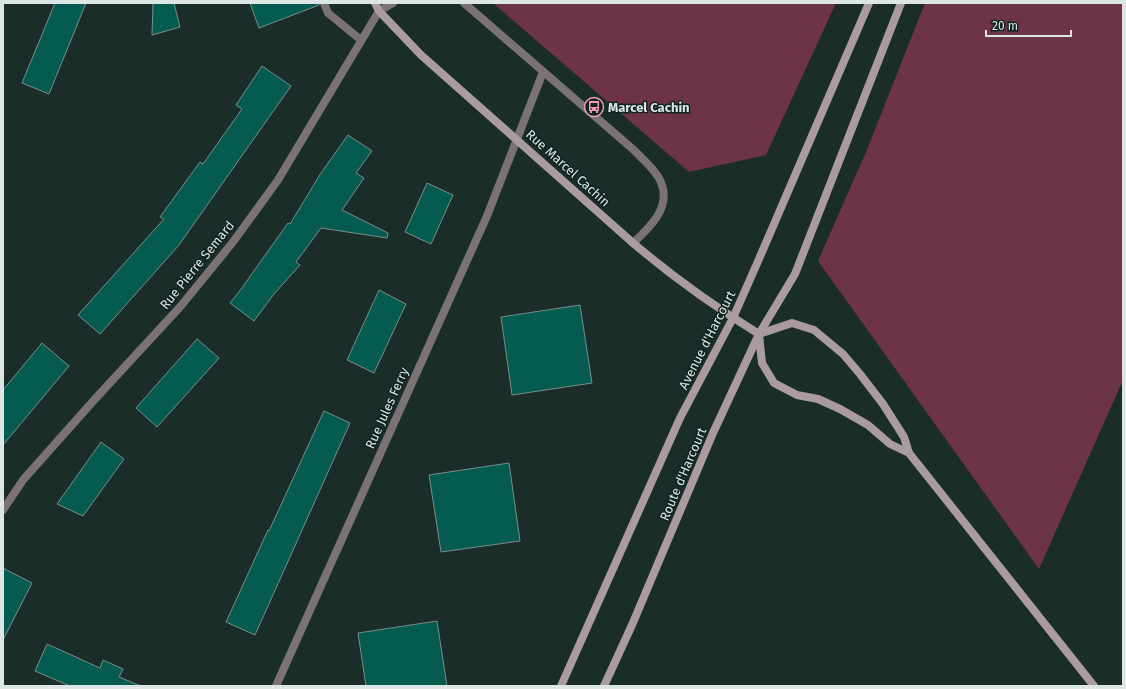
<svg xmlns="http://www.w3.org/2000/svg" width="1126" height="689" font-family="'Fira Sans',sans-serif">
  <style>
    .green { fill: #6d3446 }
    .building { fill: #055b50; stroke: #798e8a }
    .lines { fill: none; stroke-linecap: round; stroke-linejoin: round }
    .lane { stroke: #7b7274; stroke-width: 8 }
    .street { stroke: #7b7274; stroke-width: 8 }
    .secondary { stroke: #aa9b9f; stroke-width: 8 }
    .labels { text-anchor: middle; dominant-baseline: central; stroke-width: 3; stroke-linejoin: round; paint-order: stroke }
    .poi-label { font-size: 13px; font-weight: bold; fill: #dce7e5; stroke: #112320; text-anchor: start }
    .street-label { font-size: 13px; fill: #dce7e5; stroke: #112320 }
  </style>
  <rect width="100%" height="100%" fill="#1a2d29"/>
  <!-- green -->
  <g class="green">
    <path d="M493,3H836L766,155L689,172Z"/>
    <path d="M925,3H1123V380L1039,569L818,261L866,152Z"/>
  </g>
  <!-- building -->
  <g class="building">
    <path d="M55,3H86L49,94L22,83Z"/>
    <path d="M153,3H174L180,27L152,35Z"/>
    <path d="M250,3H319V5L259,28Z"/>
    <path d="M262,66L291,86L179,245L100,334L78,315L164,219L160,217L200,162L203,164L242,109L236,105Z"/>
    <path d="M348,135L372,151L356,173L364,178L342,210L388,233L387,238L321,228L296,262L300,265L274,294L254,321L230,303L239,292L288,223L290,224L321,173Z"/>
    <path d="M427,183L453,195L431,244L405,232Z"/>
    <path d="M379,290L406,304L374,373L347,360Z"/>
    <path d="M580,305L592,383L512,395L501,317Z"/>
    <path d="M197,339L219,358L157,427L136,408Z"/>
    <path d="M42,343L69,366L3,445V390Z"/>
    <path d="M324,411L350,423L255,635L226,622L268,530L269,531Z"/>
    <path d="M101,442L124,459L83,516L57,504Z"/>
    <path d="M509,463L520,541L441,552L429,475Z"/>
    <path d="M3,568L32,583L3,640Z"/>
    <path d="M437,621L447,686H366L358,633Z"/>
    <path d="M47,644L100,668L103,660L123,669L119,677L141,686H70L35,671Z"/>
  </g>
  <g class="lines">
    <!-- lane -->
    <g class="lane">
      <path d="M324,3L328,13L361,40"/>
      <path d="M464,3L635,151C644,161 658,172 662,185C670,209 649,228 633,243"/>
      <path d="M379,11L393,3"/>
      <path d="M517,139L543,72"/>
    </g>
    <!-- street -->
    <g class="street">
      <path d="M3,510L23,480L95,399L180,307L233,242L278,180L379,11"/>
      <path d="M276,686L487,216L517,139"/>
    </g>
    <!-- secondary -->
    <g class="secondary">
      <path d="M375,3L379,11L421,55L633,243C673,277 715,307 759,334"/>
      <path d="M759,334L792,323L814,330L843,354L860,374L883,404L904,437L909,453L1094,686"/>
      <path d="M759,335L762,363L774,383L797,395L818,399L840,409L868,425L890,444L909,453"/>
      <path d="M561,686L680,418L733,318L759,259L869,3"/>
      <path d="M604,686L632,625L713,433L759,334L795,274L901,3"/>
    </g>
  </g>
  <!-- icons -->
  <defs>
    <symbol id="bus-ring" viewBox="-11 -11 22 22"><circle r="9.5" fill="#112320" stroke="#f19ab3" stroke-width="1.5"/><path d="M-5-6H5V4H4V6H2V4H-2V6H-4V4H-5ZM-3.5-4V0h7V-4ZM-3.5 1.2v1.5H-2V1.2ZM2 1.2v1.5H3.5V1.2Z" fill="#f19ab3"/></symbol>
  </defs>
  <g fill-rule="evenodd">
    <use href="#bus-ring" x="583" y="96" width="22" height="22"/>
  </g>
  <g class="labels">
    <!-- poi labels -->
    <g class="poi-label">
      <text x="608" y="107">Marcel Cachin</text>
    </g>
    <!-- street labels -->
    <g class="street-label">
      <text transform="translate(568 168) rotate(42)">Rue Marcel Cachin</text>
      <text transform="translate(197 265) rotate(-51)">Rue Pierre Semard</text>
      <text transform="translate(707 340) rotate(-63)">Avenue d'Harcourt</text>
      <text transform="translate(387 408) rotate(-66)">Rue Jules Ferry</text>
      <text transform="translate(683 474) rotate(-67)">Route d'Harcourt</text>
    </g>
  </g>
  <!-- border -->
  <rect width="1126" height="689" fill="none" stroke="#dce7e5" stroke-width="8"/>
  <!-- scale -->
  <path d="M986 30v6h85v-6" fill="none" stroke="#dce7e5" stroke-width="2"/>
  <text x="992" y="30" font-size="12" fill="#dce7e5" stroke="#112320" stroke-width="3" paint-order="stroke">20 m</text>
</svg>
